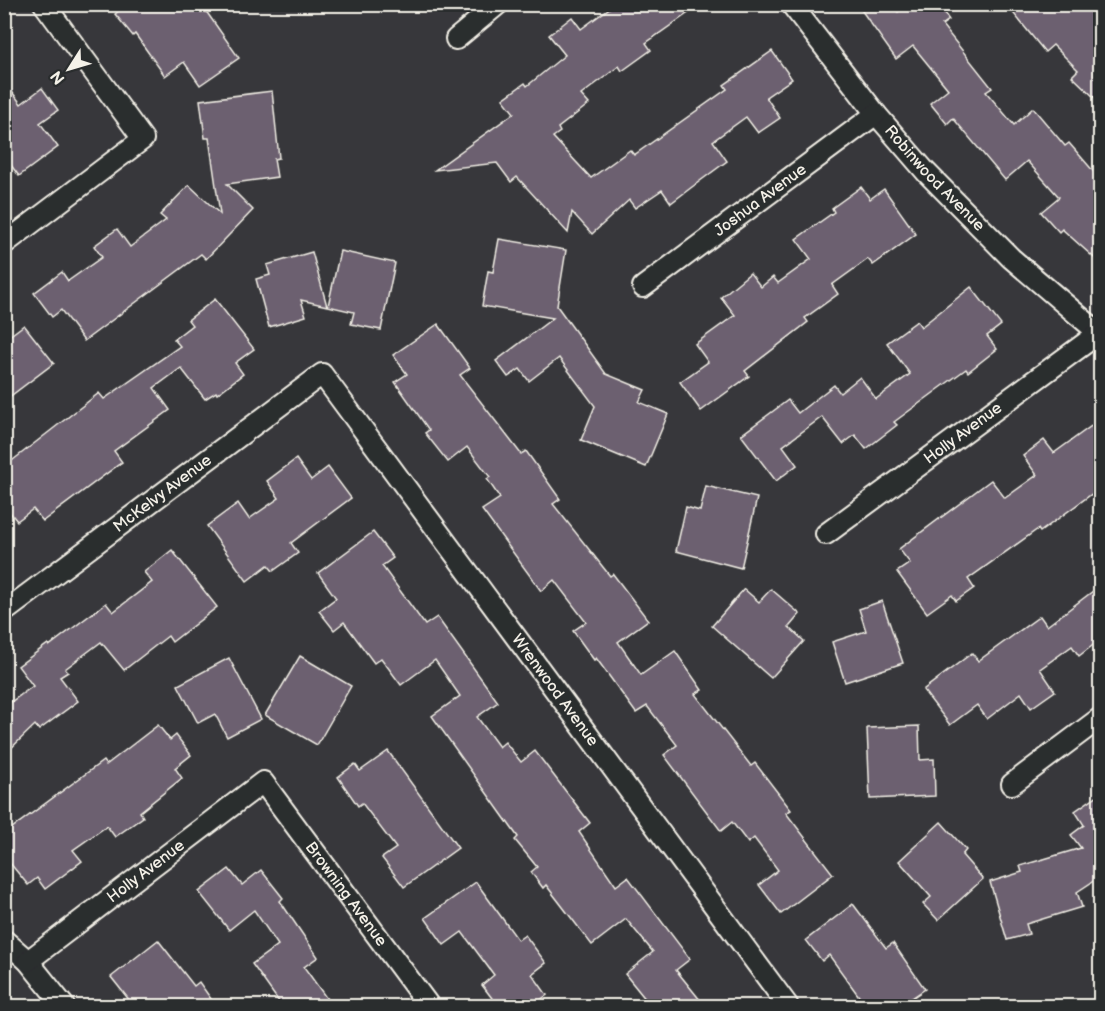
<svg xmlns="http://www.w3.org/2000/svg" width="1105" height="1011" font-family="'Balsamiq Sans',sans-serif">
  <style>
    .building { fill: #6c606f; stroke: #f4f1e8; stroke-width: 1.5 }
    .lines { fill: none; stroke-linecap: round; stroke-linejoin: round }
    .minor-casing { stroke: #f4f1e8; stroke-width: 24 }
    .minor { stroke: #2a2d2e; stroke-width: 20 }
    .labels { text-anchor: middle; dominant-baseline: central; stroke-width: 4.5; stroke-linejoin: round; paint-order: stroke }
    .street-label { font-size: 16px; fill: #f4f1e8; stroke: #2a2d2e }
  </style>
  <rect width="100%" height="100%" fill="#37373b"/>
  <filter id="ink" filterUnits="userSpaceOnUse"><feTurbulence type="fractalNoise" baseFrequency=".0167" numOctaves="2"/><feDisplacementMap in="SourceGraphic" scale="12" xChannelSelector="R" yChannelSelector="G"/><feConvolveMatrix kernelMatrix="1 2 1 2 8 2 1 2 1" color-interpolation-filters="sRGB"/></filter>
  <g filter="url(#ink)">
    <!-- building -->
    <g class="building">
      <path d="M127,4H201L239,58L200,85L184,62L165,76L135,34L133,36L115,14Z"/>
      <path d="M615,4H701L646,43L651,50L622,71L619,66L581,95L589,104L558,128L560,132L553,137L591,178L630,150L634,155L727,89L724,85L772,51L792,79L766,97L780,118L758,133L746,117L713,141L727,161L692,187L671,203L662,190L635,208L629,200L592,234L572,212L568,233L517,177L511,182L497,163L435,170L514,113L503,99L525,83L527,86L565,55L549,35L572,17L581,29Z"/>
      <path d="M857,4H892L898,12L909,4H938L949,20L942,25L992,88L986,92L1014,125L1033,108L1065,146L1069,143L1101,180V264L1062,229L1059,232L1041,212L1059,197L1027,161L1005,180L953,118L947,124L930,103L948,89L913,46L896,59Z"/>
      <path d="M1006,4H1101V104L1072,76L1078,70L1053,45L1045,52Z"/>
      <path d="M4,81L21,104L42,88L58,110L40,123L58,147L19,176L4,156Z"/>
      <path d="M272,91L279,158L274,159L277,177L227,184L253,210L206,259L201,254L84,341L61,310L52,317L34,293L62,272L68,281L102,257L94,246L117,229L130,247L166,220L160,215L189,185L220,214L209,138H205L200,100Z"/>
      <path d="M861,187L870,199L884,189L916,234L873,265L868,259L832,285L838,294L805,318L808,322L745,371L749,376L701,411L680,382L708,362L695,344L735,315L721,297L750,273L761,287L773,277L778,283L811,259L796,239L834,212L832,208Z"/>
      <path d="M499,239L566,250L557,306L606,374L645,390L639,402L668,414L646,467L581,440L595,406L559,358L529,381L520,369L508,377L496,361L553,318L482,306L488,271L493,272Z"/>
      <path d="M340,251L395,263L381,330L351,324L354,312L328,306Z"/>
      <path d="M312,252L327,306L301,300L306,316L269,327L256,279L270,275L267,265Z"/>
      <path d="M971,287L1001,325L987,336L997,349L968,372L966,369L894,422L897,425L866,449L855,435L843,444L822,417L783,446L797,465L776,481L741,435L788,400L798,413L834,385L840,393L860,377L876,399L910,374L887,343L917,321L921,327Z"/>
      <path d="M215,299L254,349L235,363L243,374L217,394L216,392L205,399L181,368L154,388L170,410L114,451L122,462L43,521L33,509L17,521L4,505V467L99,393L104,399L180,346L174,339L192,325L188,320Z"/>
      <path d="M438,324L470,368L460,375L521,454L526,451L560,499L553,504L610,576L613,574L648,620L618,642L641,675L675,651L702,690L695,694L751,766L755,763L791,810L786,813L833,874L781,914L759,885L778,870L754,838L748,843L732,822L721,831L664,755L677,745L647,706L636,713L596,658L594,660L573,631L586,622L554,580L541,591L482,510L500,498L487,479L490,477L467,447L448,462L425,433L429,430L395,382L407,374L393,355Z"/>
      <path d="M24,325L54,363L4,401V340Z"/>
      <path d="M1101,419V487L1040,532L1038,529L968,579L974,588L956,601L952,595L927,613L897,572L910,563L899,549L991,480L1005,498L1037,475L1023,456L1044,440L1054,453Z"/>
      <path d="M296,459L311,480L328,467L351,498L291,543L298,553L273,571L268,565L247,581L207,526L238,503L249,519L279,498L267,481Z"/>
      <path d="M706,486L757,498L741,568L676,551L686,507L700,511Z"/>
      <path d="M373,532L393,558L382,566L425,625L437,617L498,702L477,717L499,747L505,742L521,762L535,751L590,823L579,832L616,886L628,877L690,959L676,970L705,1006H651L625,974L653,952L626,919L592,945L546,885L543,888L531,872L537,867L515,840L518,837L432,716L460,696L435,660L401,685L381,658L374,663L344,622L334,630L319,611L336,598L318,573Z"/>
      <path d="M172,550L217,607L172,642L168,636L124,670L101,642L65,669L68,672L60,677L78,701L39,730L35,725L4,755V707L33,686L18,666L48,644L49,646L106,603L113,612L152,582L144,572Z"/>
      <path d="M1101,585V639L1079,656L1072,646L1040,669L1055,691L1031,708L1021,693L987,719L977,705L950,725L923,690L972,653L978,661L1040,616L1047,626Z"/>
      <path d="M744,589L759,602L771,589L800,614L789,627L804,641L771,678L712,626Z"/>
      <path d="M882,601L903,663L845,682L832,642L866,631L859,609Z"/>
      <path d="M300,656L351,686L317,745L265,715Z"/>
      <path d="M229,658L261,719L227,737L215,714L198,723L178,685Z"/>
      <path d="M158,725L170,740L176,735L191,755L175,768L182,778L140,812L143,817L115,837L107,826L73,850L82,861L45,889L37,878L28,885L4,856V834L103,761L106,765Z"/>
      <path d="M919,726L920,760L934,759L935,796L870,799L867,728Z"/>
      <path d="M388,751L458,848L404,887L382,858L396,848L362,803L358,806L338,777L355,764L360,771Z"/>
      <path d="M1101,793V876L1077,892L1082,907L1026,924L1029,934L1007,940L990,882L1022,872L1020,866L1081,848L1071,835L1084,825L1075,811Z"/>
      <path d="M941,822L966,850L962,855L983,879L938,920L923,904L931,897L899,861Z"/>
      <path d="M229,869L242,885L261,870L283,898L280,901L318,957L304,967L332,1006H282L252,964L278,945L254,910L229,930L199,892Z"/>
      <path d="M476,882L518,940L525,935L546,963L532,974L547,995L532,1006H498L482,985L494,975L462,932L444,945L425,918Z"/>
      <path d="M853,904L886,948L893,943L925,989L900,1006H866L829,955L822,961L806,940Z"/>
      <path d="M158,940L194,986L199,982L216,1006H134L111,977Z"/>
    </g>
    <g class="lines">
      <defs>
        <g id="minor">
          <path id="s1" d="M791,4L876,114L926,172L1011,258L1100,334"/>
          <path d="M456,39L498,4"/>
          <path d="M4,244L143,139L44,4"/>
          <path id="s2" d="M643,287L876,114"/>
          <path id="s3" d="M826,534L1099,333"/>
          <path id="s4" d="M4,612L322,374L788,1006"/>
          <path d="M1012,784L1100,718"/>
          <path d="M4,940L28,961L64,1006"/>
          <path id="s5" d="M28,961L263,782L429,1006"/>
        </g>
      </defs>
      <!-- minor casing -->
      <use href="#minor" class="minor-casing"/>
      <!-- minor -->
      <use href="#minor" class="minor"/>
    </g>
  </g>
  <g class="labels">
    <!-- street labels -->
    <g class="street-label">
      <text stroke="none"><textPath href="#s1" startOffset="226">Robinwood Avenue</textPath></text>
      <text stroke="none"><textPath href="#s2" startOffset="146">Joshua Avenue</textPath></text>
      <text stroke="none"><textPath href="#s3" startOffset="170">Holly Avenue</textPath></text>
      <text stroke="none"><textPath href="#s4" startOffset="198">McKelvy Avenue</textPath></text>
      <text stroke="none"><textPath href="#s4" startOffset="790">Wrenwood Avenue</textPath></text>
      <text stroke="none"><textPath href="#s5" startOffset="148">Holly Avenue</textPath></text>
      <text stroke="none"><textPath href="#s5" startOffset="435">Browning Avenue</textPath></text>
    </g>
  </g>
  <!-- margin -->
  <rect width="1105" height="1011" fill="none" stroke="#2a2d2e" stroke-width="24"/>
  <rect x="12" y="12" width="1081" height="987" fill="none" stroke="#f4f1e8" stroke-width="2" filter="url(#ink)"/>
  <!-- north arrow -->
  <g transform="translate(69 69) rotate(233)" stroke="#2a2d2e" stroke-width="4.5" paint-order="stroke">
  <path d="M0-4.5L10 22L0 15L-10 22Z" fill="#f4f1e8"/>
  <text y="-9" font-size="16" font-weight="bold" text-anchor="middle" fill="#f4f1e8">N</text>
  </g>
</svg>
